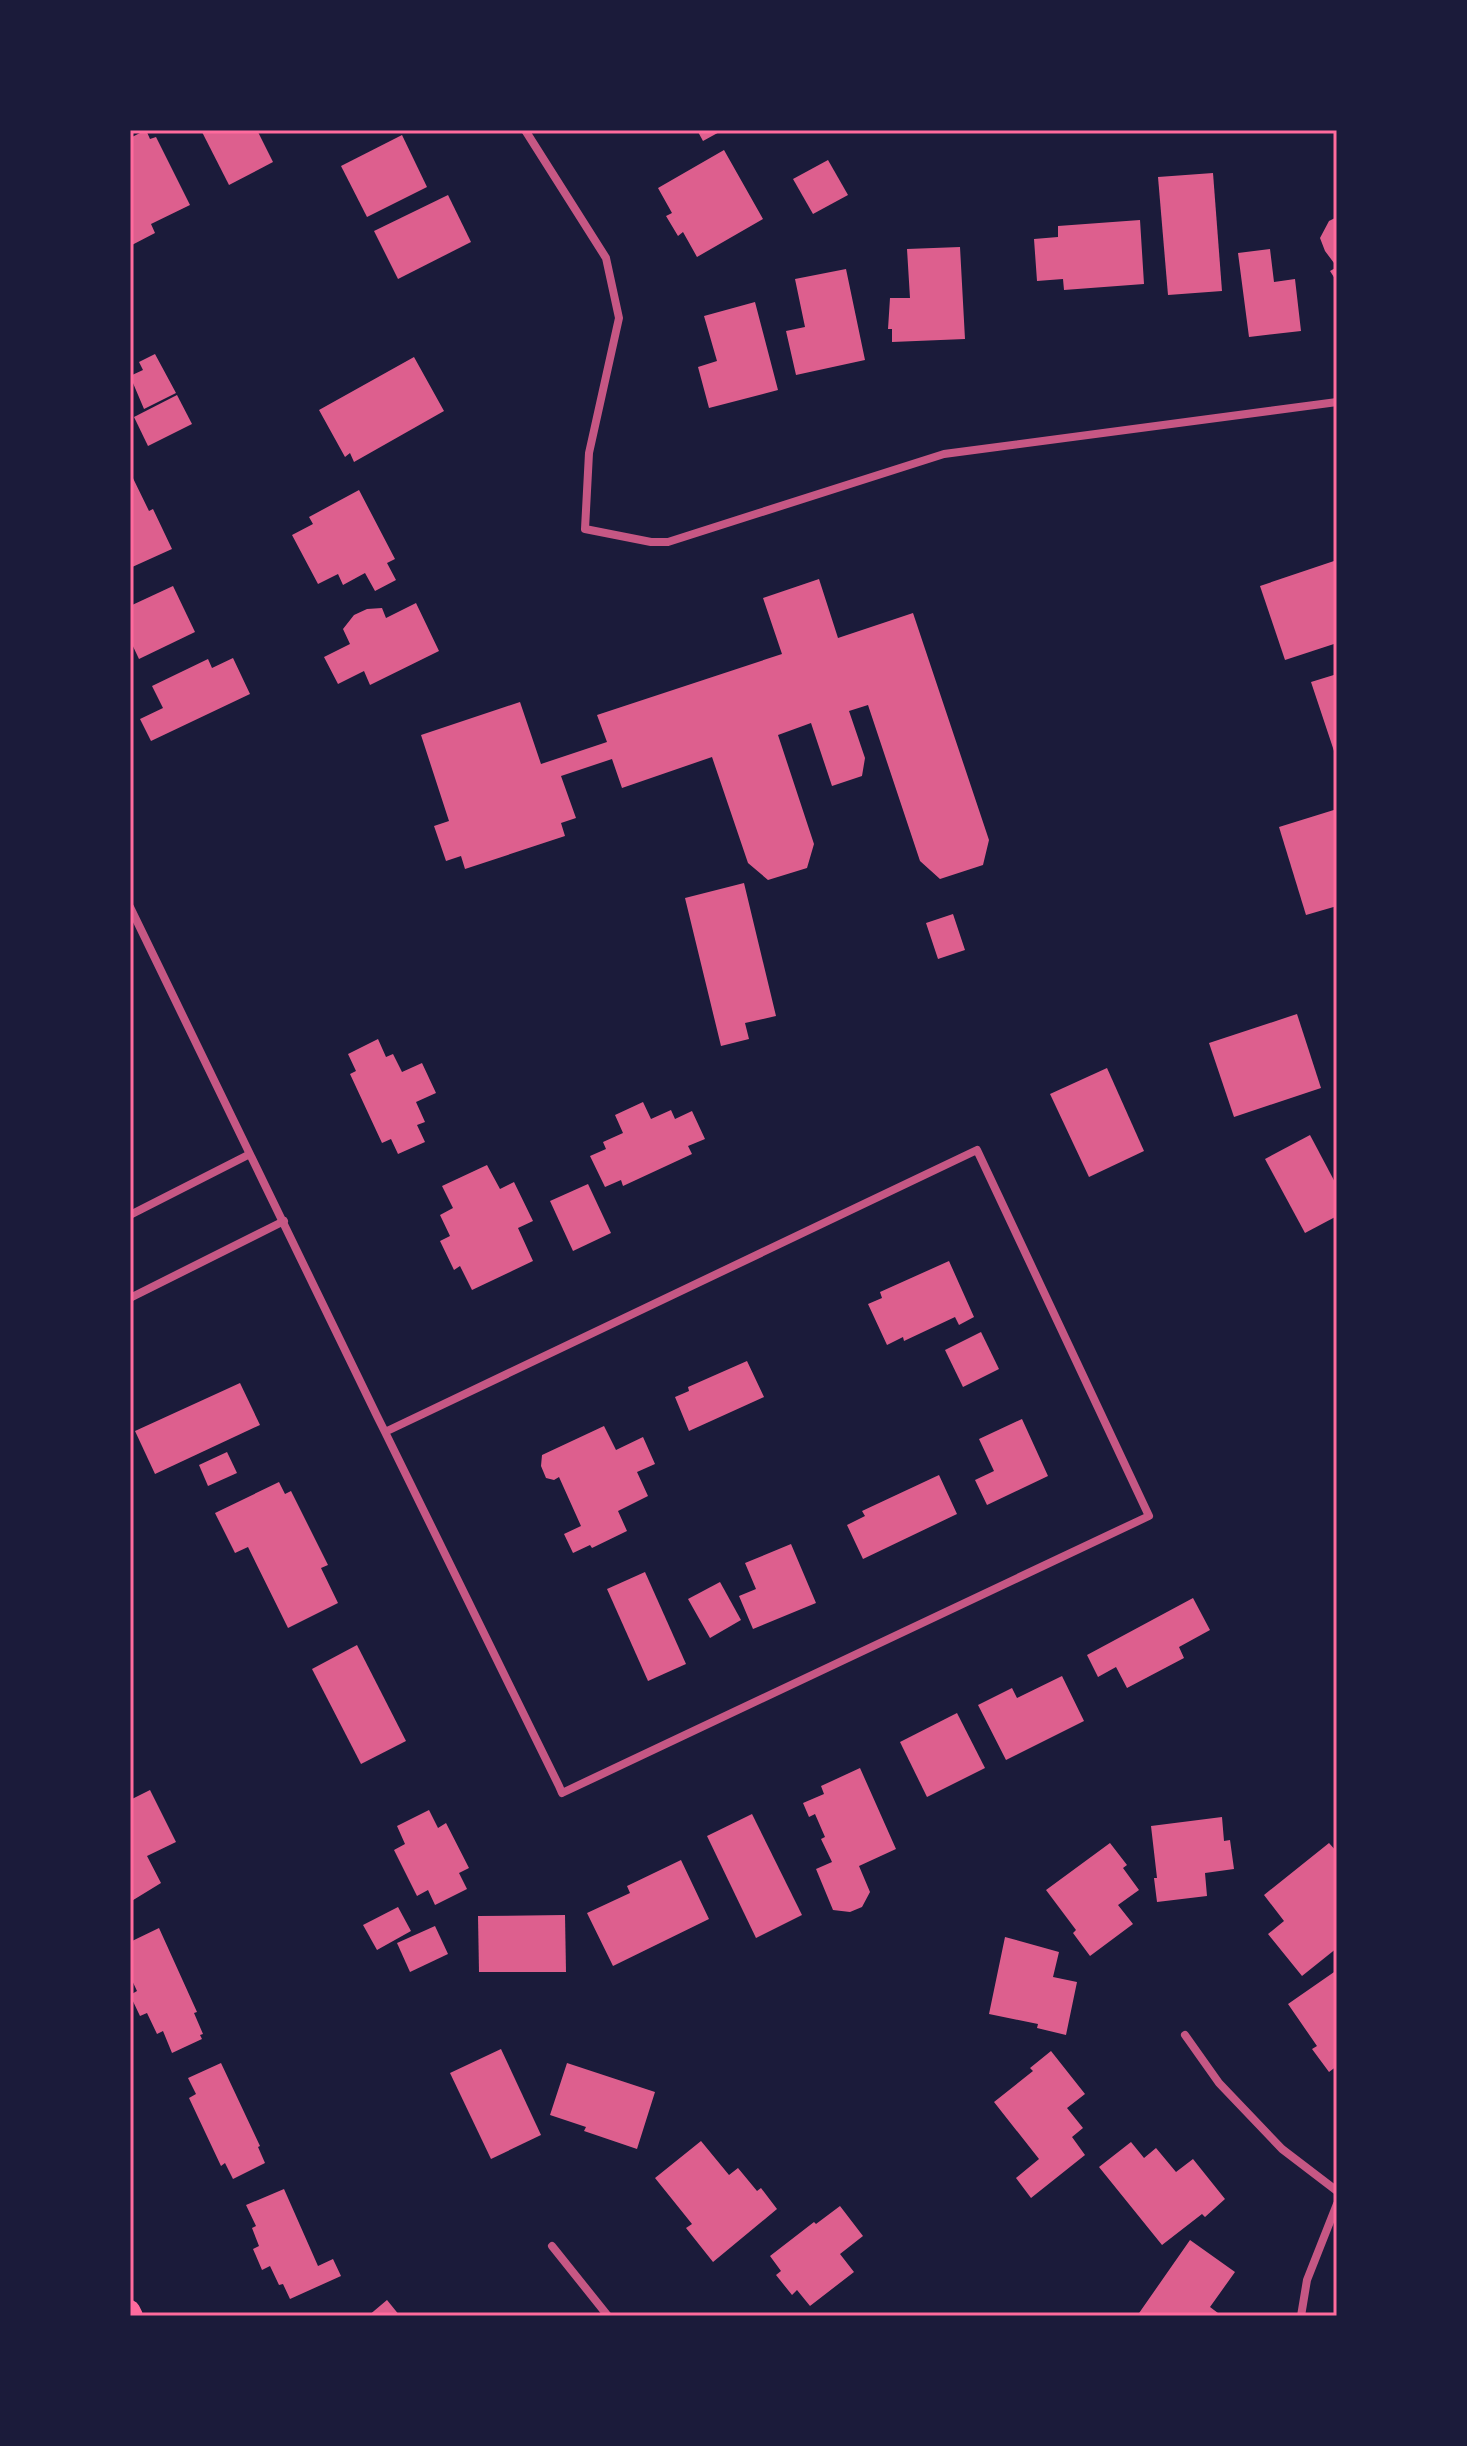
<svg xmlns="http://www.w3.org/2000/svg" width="1467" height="2446" font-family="Spectral,serif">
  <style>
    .building { fill: #dd5f8e }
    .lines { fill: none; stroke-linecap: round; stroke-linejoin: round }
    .minor { stroke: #c65784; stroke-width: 8 }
    .primary { stroke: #ff6b9d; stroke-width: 20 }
    .neatline { fill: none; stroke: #ff6b9d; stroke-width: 3 }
  </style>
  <rect width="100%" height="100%" fill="#1b1b3a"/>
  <!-- building -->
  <g class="building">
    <path d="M146,130L150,139L156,137L190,205L151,224L155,233L130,246V138Z"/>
    <path d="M201,130H257L273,162L229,185Z"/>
    <path d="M697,130H723L703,141Z"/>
    <path d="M402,135L427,187L367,217L341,166Z"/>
    <path d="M724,150L763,219L697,257L683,232L678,236L666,216L672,213L658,188Z"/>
    <path d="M828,160L848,195L813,214L793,179Z"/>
    <path d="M1213,173L1222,291L1168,295L1158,177Z"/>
    <path d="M448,195L471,242L398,279L374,231Z"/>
    <path d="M1337,217V282L1330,271L1337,267L1325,251L1320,238L1329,221Z"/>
    <path d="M1140,220L1144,284L1064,290L1063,279L1037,281L1034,239L1058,237V226Z"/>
    <path d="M960,247L965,339L892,342V329H888L890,298H910L907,249Z"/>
    <path d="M1270,249L1274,282L1295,279L1301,331L1249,337L1238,253Z"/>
    <path d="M846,269L865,360L796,375L786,331L805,327L795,279Z"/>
    <path d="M755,302L778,390L709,408L698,367L717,361L704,316Z"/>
    <path d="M155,354L176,393L144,409L130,376L143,370L139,362Z"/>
    <path d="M414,357L444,411L354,462L350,453L345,457L319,410Z"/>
    <path d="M177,395L192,424L148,446L134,417Z"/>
    <path d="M130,472L149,511L153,509L172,549L130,568Z"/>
    <path d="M359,490L395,559L387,563L396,580L375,591L365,573L343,585L338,574L318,584L292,535L313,524L309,517Z"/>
    <path d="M1337,560V643L1285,660L1260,586Z"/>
    <path d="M819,579L838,638L913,613L989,840L983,865L940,879L920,861L868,705L849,711L865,758L862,776L832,786L811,723L778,735L814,844L807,868L768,880L748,863L712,757L622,788L612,759L561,776L576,818L561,823L565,836L465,869L461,856L446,861L434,826L449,821L421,735L520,702L541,764L607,742L597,715L782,654L763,598Z"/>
    <path d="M173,586L195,632L139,659L130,640V606Z"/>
    <path d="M416,603L439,651L370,685L364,671L338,684L324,657L350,644L343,629L354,615L367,609L382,608L386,618Z"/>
    <path d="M233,658L250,694L151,741L140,719L163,708L152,686L208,659L212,668Z"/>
    <path d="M1337,674V757H1336L1311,682Z"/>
    <path d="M1337,809V906L1306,915L1279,827Z"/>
    <path d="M744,883L776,1016L745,1023L749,1039L721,1046L685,898Z"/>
    <path d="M953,914L965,950L938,959L926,923Z"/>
    <path d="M1297,1014L1321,1088L1234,1117L1209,1043Z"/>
    <path d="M378,1039L386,1057L393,1054L402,1072L422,1063L436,1093L416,1102L425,1122L417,1125L425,1142L398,1154L391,1139L382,1143L350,1074L356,1071L348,1054Z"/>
    <path d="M1107,1068L1144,1151L1089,1177L1050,1094Z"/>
    <path d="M643,1102L651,1119L671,1110L675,1119L692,1111L705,1139L688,1146L692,1154L623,1186L621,1180L605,1187L590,1156L606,1149L603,1142L623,1133L615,1115Z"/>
    <path d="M1310,1135L1337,1186V1216L1305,1233L1265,1159Z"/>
    <path d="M487,1165L500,1189L514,1182L533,1221L518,1228L533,1261L472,1290L460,1266L454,1270L440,1241L450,1236L440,1215L453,1208L442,1186Z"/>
    <path d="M588,1184L611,1233L573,1251L550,1201Z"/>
    <path d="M949,1261L974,1317L959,1325L955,1317L904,1341L903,1337L887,1345L868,1304L882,1298L880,1292Z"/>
    <path d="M981,1332L999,1369L963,1387L945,1350Z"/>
    <path d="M747,1361L764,1397L689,1431L675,1397L689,1391L688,1387Z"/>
    <path d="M240,1383L260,1425L155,1474L135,1431Z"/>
    <path d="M1022,1419L1048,1476L987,1505L975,1480L994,1471L979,1439Z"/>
    <path d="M604,1426L616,1450L643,1437L655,1464L637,1472L648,1496L618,1511L627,1531L592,1548L590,1545L573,1553L564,1534L581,1526L559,1477L554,1480L546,1478L541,1466L542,1455Z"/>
    <path d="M227,1452L237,1473L208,1486L199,1465Z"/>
    <path d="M939,1475L957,1514L863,1559L847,1525L865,1516L862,1511Z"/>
    <path d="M279,1482L285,1494L291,1491L328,1565L321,1568L338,1603L288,1628L248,1547L235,1553L215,1513Z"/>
    <path d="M791,1544L816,1603L753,1629L739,1596L756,1589L745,1563Z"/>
    <path d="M645,1572L686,1664L648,1681L607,1589Z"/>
    <path d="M720,1582L741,1620L710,1638L688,1599Z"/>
    <path d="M1193,1598L1210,1630L1179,1647L1184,1658L1127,1688L1116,1667L1098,1677L1087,1655Z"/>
    <path d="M357,1645L406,1741L361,1764L312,1669Z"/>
    <path d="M1062,1676L1084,1721L1006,1760L978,1705L1012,1688L1017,1698Z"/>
    <path d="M957,1713L985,1768L927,1797L900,1742Z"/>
    <path d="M860,1768L896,1849L859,1866L870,1892L862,1907L850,1912L833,1910L816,1869L832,1862L821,1839L825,1837L815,1814L809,1817L803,1803L824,1794L821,1786Z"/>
    <path d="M150,1790L176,1842L147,1856L161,1883L130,1902V1800Z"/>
    <path d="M429,1810L438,1828L446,1823L469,1868L459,1873L467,1889L435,1905L428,1890L417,1896L394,1850L405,1844L397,1826Z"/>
    <path d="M752,1814L802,1915L756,1938L707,1836Z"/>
    <path d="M1222,1817L1224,1841L1230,1840L1234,1869L1205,1873L1207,1896L1157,1902L1154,1878H1157L1151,1826Z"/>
    <path d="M1110,1843L1127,1865L1123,1868L1139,1890L1118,1905L1133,1924L1090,1956L1073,1933L1076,1930L1046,1890Z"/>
    <path d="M1329,1843L1337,1852V1948L1302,1976L1268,1934L1284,1921L1264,1895Z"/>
    <path d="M681,1860L709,1919L613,1966L587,1913L630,1893L627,1886Z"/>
    <path d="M398,1907L411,1931L377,1950L363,1925Z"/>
    <path d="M565,1915L566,1972H479L478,1916Z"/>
    <path d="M435,1926L448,1954L410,1972L397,1943Z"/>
    <path d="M159,1928L197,2012L194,2013L203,2034L200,2035L202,2039L172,2053L163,2031L157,2034L147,2013L140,2016L130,1995L137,1991L130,1976V1942Z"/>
    <path d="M1005,1937L1059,1952L1053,1977L1077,1982L1066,2035L1037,2028L1038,2024L989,2014Z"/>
    <path d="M1337,1970V2066L1329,2072L1312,2049L1317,2046L1288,2004Z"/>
    <path d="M501,2049L541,2135L491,2159L450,2073Z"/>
    <path d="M1051,2051L1085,2094L1067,2108L1083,2128L1072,2137L1085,2155L1031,2198L1016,2178L1039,2159L994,2102L1033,2071L1030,2068Z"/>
    <path d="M221,2063L260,2146L258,2147L265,2163L233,2179L225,2163L221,2166L189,2098L196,2094L188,2078Z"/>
    <path d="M567,2063L655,2092L637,2149L584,2131L586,2127L550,2115Z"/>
    <path d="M701,2141L729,2175L738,2168L757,2191L761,2188L777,2209L713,2262L686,2228L692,2224L655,2178Z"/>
    <path d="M1131,2142L1144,2158L1156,2148L1176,2172L1193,2159L1225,2199L1205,2217L1202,2214L1162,2245L1099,2167Z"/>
    <path d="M284,2189L318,2266L333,2259L341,2276L290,2299L283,2284L279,2285L270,2266L262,2270L253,2249L259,2246L252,2228L256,2226L246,2205Z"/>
    <path d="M840,2206L863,2236L840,2254L854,2272L810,2306L797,2290L792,2295L776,2275L781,2271L770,2256L814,2222L816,2224Z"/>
    <path d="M1190,2240L1235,2272L1210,2307L1222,2316H1137Z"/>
    <path d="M387,2300L400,2316H368Z"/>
  </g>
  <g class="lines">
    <!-- minor -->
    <g class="minor">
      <path d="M525,130L606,258L619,318L589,453L585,529L651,542H668L944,454L1337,402"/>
      <path d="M130,907C211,1077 295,1246 377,1416L385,1432L559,1786L562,1793L1149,1516L977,1150L385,1432"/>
      <path d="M130,1215L248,1155"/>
      <path d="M130,1298L284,1221"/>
      <path d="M1185,2035L1219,2083L1282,2149L1337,2191"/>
      <path d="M552,2246L608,2316"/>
      <path d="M1301,2316L1307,2280L1337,2204"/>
    </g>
    <!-- primary -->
    <path class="primary" d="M130,2310L133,2316"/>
  </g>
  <!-- border -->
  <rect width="1467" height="2446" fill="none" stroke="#1b1b3a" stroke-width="264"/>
  <rect x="132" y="132" width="1203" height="2182" class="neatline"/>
</svg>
